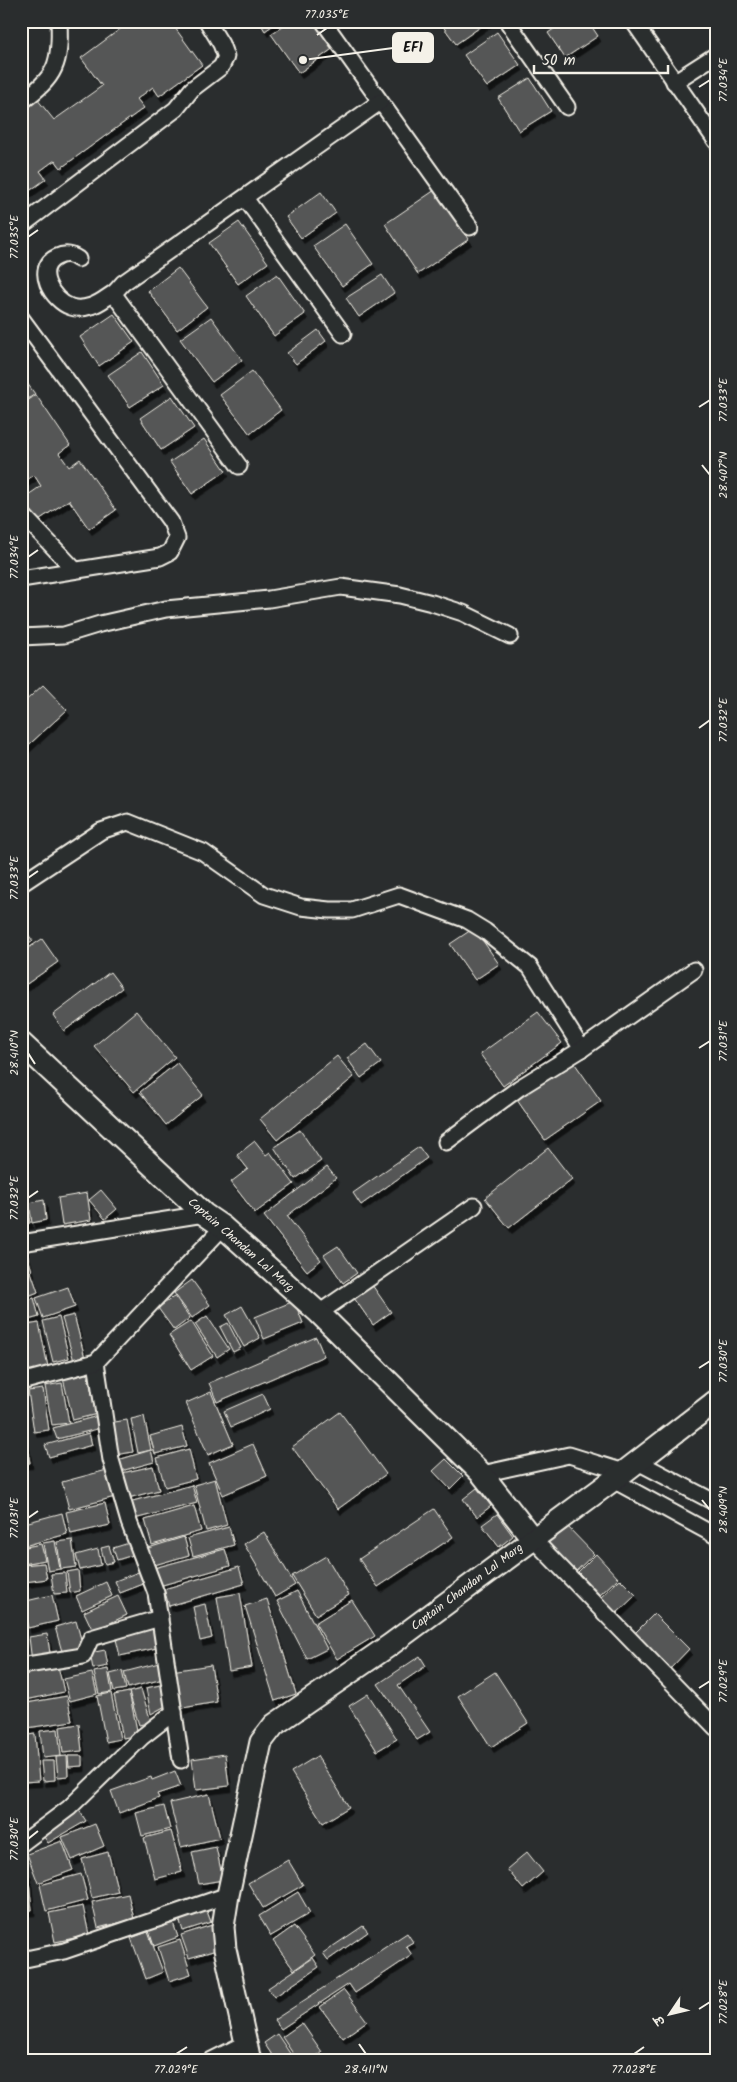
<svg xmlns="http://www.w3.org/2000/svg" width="737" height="2082" font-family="Kalam,'Playpen Sans Deva',sans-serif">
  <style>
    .building { fill: #555756; stroke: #f4f1e8; filter: url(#shadow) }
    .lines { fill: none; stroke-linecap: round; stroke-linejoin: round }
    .street-casing { stroke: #f4f1e8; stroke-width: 19 }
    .secondary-casing { stroke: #f4f1e8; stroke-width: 25 }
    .street { stroke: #2a2d2e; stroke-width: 15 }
    .secondary { stroke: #2a2d2e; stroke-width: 21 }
    .ticks { fill: none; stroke: #f4f1e8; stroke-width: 2 }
    .labels { text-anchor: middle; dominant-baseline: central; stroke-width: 4; stroke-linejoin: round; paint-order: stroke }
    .street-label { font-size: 12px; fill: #f4f1e8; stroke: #2a2d2e }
    .leader { fill: none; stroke: #f4f1e8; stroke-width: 2 }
    .callout-dot { fill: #f4f1e8; stroke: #2a2d2e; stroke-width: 2 }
    .callout { fill: #f4f1e8; stroke: #f4f1e8; stroke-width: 2 }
    .callout-label { font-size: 14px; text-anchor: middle; font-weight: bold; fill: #111 }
    .neatline { fill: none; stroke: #f4f1e8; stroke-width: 2 }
    .ticks-label { font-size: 12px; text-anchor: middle; fill: #f4f1e8 }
  </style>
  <defs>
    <filter id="shadow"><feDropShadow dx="3" dy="5.5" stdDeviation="0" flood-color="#0009"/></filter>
  </defs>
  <rect width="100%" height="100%" fill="#2a2d2e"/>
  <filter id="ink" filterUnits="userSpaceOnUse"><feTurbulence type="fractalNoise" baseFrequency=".02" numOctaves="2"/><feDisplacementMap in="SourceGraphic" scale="10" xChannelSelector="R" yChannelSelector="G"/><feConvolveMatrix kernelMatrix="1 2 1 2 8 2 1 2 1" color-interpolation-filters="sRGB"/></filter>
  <g filter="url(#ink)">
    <!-- building -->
    <g class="building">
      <path d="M131,21H170L202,65L159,96L153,87L137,99L144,108L61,168L55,160L40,171L46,179L21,197V110L37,99L54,120L102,86L81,58Z"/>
      <path d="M259,21H279L265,31Z"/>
      <path d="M290,21H317L335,47L299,73L271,34Z"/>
      <path d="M439,21H489L456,44Z"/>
      <path d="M565,21H588L598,36L565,58L548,33Z"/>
      <path d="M497,32L520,65L487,87L464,55Z"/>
      <path d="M530,78L551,111L519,131L498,98Z"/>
      <path d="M435,190L469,239L418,274L385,224Z"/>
      <path d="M321,192L336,213L301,238L286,217Z"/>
      <path d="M239,222L268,263L238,284L209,243Z"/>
      <path d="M345,224L373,264L342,286L313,246Z"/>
      <path d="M178,268L207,307L177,330L148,291Z"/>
      <path d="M277,274L305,314L274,336L246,296Z"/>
      <path d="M382,275L394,293L359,317L346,298Z"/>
      <path d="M114,314L134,342L99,366L80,337Z"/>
      <path d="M211,317L242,360L212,382L180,339Z"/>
      <path d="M318,330L326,341L296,364L287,353Z"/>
      <path d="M142,352L164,385L130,407L108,375Z"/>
      <path d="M252,371L281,410L250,434L220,395Z"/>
      <path d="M21,375L35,394L21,404Z"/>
      <path d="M36,395L70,445L59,453L69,467L80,459L116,510L89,529L69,500L34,523L21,506V500L41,486L34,475L21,484V405Z"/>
      <path d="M172,396L194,428L161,450L140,418Z"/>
      <path d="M204,439L226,471L192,494L170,462Z"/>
      <path d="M43,685L67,710L21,752V705Z"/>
      <path d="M21,925L33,941L21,950Z"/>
      <path d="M474,928L499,964L475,980L450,944Z"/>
      <path d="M42,939L58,962L21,988V953Z"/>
      <path d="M110,972L122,988L64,1031L53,1015Z"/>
      <path d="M136,1011L175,1057L134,1092L94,1046Z"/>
      <path d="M538,1012L562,1043L503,1086L480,1054Z"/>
      <path d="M367,1044L381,1063L361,1078L347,1058Z"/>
      <path d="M337,1056L354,1077L277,1140L260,1119Z"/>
      <path d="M573,1061L601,1101L545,1140L517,1100Z"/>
      <path d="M177,1063L203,1095L166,1125L140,1092Z"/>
      <path d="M300,1130L321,1161L295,1179L274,1147Z"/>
      <path d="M255,1141L266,1155L270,1152L294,1184L255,1213L231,1182L248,1169L237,1155Z"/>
      <path d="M419,1147L427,1158L361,1205L353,1193Z"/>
      <path d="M548,1148L572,1179L509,1228L485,1198Z"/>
      <path d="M327,1167L336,1178L287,1216L321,1260L307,1271L264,1216Z"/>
      <path d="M101,1190L117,1209L105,1219L89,1200Z"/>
      <path d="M87,1193L91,1220L62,1225L58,1198Z"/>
      <path d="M44,1200L46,1220L32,1223L29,1203Z"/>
      <path d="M27,1208L30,1223L21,1225V1209Z"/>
      <path d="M338,1246L357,1273L343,1283L324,1255Z"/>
      <path d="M25,1247L32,1271L21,1275V1249Z"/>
      <path d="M31,1272L38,1292L21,1299V1276Z"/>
      <path d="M192,1280L210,1305L192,1318L174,1293Z"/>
      <path d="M372,1285L391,1312L373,1325L354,1298Z"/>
      <path d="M68,1287L75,1307L43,1318L36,1298Z"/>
      <path d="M175,1296L190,1318L174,1330L158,1308Z"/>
      <path d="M34,1298L39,1317L21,1322V1302Z"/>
      <path d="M294,1301L303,1323L264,1339L255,1317Z"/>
      <path d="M242,1306L260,1338L244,1347L226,1315Z"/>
      <path d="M74,1315L85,1358L74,1361L62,1318Z"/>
      <path d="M207,1316L229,1349L217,1357L195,1324Z"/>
      <path d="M59,1317L69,1358L53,1362L43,1321Z"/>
      <path d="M191,1321L213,1356L191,1370L169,1335Z"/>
      <path d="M39,1323L48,1367L29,1371L21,1326Z"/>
      <path d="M228,1323L241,1348L233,1352L220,1327Z"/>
      <path d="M316,1337L324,1356L217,1402L209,1383Z"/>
      <path d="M21,1352L26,1370L21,1371Z"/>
      <path d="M87,1372L97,1414L73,1420L63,1378Z"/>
      <path d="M62,1383L69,1423L52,1425L45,1386Z"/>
      <path d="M43,1389L49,1430L34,1432L28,1391Z"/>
      <path d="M211,1392L233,1444L208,1455L186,1403Z"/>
      <path d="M263,1394L270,1409L231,1427L224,1411Z"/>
      <path d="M21,1408L24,1436L21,1437Z"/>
      <path d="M340,1412L386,1474L338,1509L292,1447Z"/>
      <path d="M98,1416L101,1428L57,1439L53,1428Z"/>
      <path d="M144,1416L151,1450L138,1453L131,1419Z"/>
      <path d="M127,1420L133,1452L115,1455L109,1423Z"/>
      <path d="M182,1427L187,1446L155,1454L150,1436Z"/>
      <path d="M89,1433L92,1445L49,1457L45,1445Z"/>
      <path d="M26,1441L30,1463L21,1464V1442Z"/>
      <path d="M253,1444L267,1476L223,1495L209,1463Z"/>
      <path d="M189,1449L196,1479L165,1487L157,1458Z"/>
      <path d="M151,1450L154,1462L121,1471L118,1460Z"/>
      <path d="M446,1459L463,1476L450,1489L433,1471Z"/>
      <path d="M153,1466L159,1490L128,1498L122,1473Z"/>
      <path d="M107,1470L115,1497L69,1509L62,1482Z"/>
      <path d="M215,1479L227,1525L206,1531L194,1485Z"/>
      <path d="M192,1485L197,1503L134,1519L129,1502Z"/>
      <path d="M477,1488L491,1506L477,1517L463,1499Z"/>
      <path d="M105,1503L110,1525L71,1534L66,1512Z"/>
      <path d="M194,1506L201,1531L152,1545L145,1520Z"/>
      <path d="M434,1509L453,1537L378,1587L359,1559Z"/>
      <path d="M62,1513L67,1534L24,1546L21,1524Z"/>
      <path d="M497,1514L513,1536L499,1547L482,1525Z"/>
      <path d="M566,1525L594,1554L573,1574L546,1545Z"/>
      <path d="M229,1527L234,1545L193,1556L188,1538Z"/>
      <path d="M264,1532L295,1585L275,1597L244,1544Z"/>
      <path d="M184,1537L189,1555L151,1566L145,1549Z"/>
      <path d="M72,1540L76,1567L61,1569L57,1542Z"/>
      <path d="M55,1541L60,1569L48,1571L43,1543Z"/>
      <path d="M129,1543L133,1555L117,1560L113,1548Z"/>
      <path d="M41,1544L45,1560L23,1564L21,1548Z"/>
      <path d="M109,1546L114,1562L105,1564L101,1548Z"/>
      <path d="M98,1549L101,1565L80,1570L76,1555Z"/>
      <path d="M225,1549L230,1566L159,1586L154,1568Z"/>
      <path d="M596,1554L618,1578L600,1595L578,1572Z"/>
      <path d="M326,1556L349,1595L316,1615L292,1576Z"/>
      <path d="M44,1563L47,1579L25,1582L23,1565Z"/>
      <path d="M239,1567L244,1584L169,1606L164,1589Z"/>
      <path d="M78,1570L80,1591L70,1593L67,1572Z"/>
      <path d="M141,1571L146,1583L120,1593L115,1581Z"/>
      <path d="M65,1573L67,1593L54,1594L51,1574Z"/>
      <path d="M620,1579L636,1595L616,1614L600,1598Z"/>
      <path d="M106,1582L112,1596L82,1610L76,1596Z"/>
      <path d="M297,1591L327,1649L307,1659L277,1601Z"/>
      <path d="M240,1593L252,1667L229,1671L217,1597Z"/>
      <path d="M52,1595L58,1621L28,1628L22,1602Z"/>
      <path d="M118,1596L127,1615L93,1631L84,1612Z"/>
      <path d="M267,1599L296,1694L275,1701L245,1606Z"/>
      <path d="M352,1600L375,1636L337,1659L315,1623Z"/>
      <path d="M205,1604L212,1638L200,1641L193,1607Z"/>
      <path d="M654,1614L689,1649L670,1669L634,1634Z"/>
      <path d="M76,1621L84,1650L63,1655L55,1627Z"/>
      <path d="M157,1626L161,1647L120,1656L115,1635Z"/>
      <path d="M47,1634L51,1659L32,1662L29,1637Z"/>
      <path d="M105,1650L108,1666L93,1669L90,1653Z"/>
      <path d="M420,1656L426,1666L398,1685L430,1732L417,1740L378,1684Z"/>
      <path d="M159,1663L163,1679L128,1688L124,1672Z"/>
      <path d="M211,1665L217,1702L177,1709L171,1671Z"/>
      <path d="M58,1666L64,1692L21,1701V1674Z"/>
      <path d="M108,1669L112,1692L99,1694L94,1672Z"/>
      <path d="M122,1671L126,1689L114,1691L110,1674Z"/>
      <path d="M495,1672L528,1723L491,1747L458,1696Z"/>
      <path d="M92,1673L97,1694L70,1701L64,1679Z"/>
      <path d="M165,1684L169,1704L151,1714L146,1688Z"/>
      <path d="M141,1689L151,1722L139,1725L129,1692Z"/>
      <path d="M129,1692L138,1735L123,1738L114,1695Z"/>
      <path d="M111,1693L120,1739L106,1742L97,1696Z"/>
      <path d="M368,1694L397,1739L377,1751L349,1706Z"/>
      <path d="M67,1696L72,1721L21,1729V1704Z"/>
      <path d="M79,1724L82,1751L63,1753L60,1727Z"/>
      <path d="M58,1729L61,1756L43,1758L40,1731Z"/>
      <path d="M35,1734L39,1781L23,1782L21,1736Z"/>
      <path d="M225,1754L229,1786L196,1790L192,1759Z"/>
      <path d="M67,1756L68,1776L58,1777L56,1757Z"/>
      <path d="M68,1756H82V1766L69,1767Z"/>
      <path d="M317,1756L349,1807L323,1823L291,1772Z"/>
      <path d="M41,1761H54L55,1780L43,1781Z"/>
      <path d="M175,1771L181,1786L157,1794L159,1798L119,1813L111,1791L151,1777L152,1780Z"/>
      <path d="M209,1794L220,1838L181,1847L170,1803Z"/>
      <path d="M164,1806L170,1829L142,1836L136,1813Z"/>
      <path d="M79,1810L86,1821L48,1843L41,1832Z"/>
      <path d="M95,1824L104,1846L72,1860L62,1837Z"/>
      <path d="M171,1831L182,1872L155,1879L144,1838Z"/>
      <path d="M62,1841L73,1870L38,1883L27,1854Z"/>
      <path d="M216,1847L223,1880L199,1884L192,1852Z"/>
      <path d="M108,1852L118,1892L92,1898L82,1859Z"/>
      <path d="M527,1852L543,1872L523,1889L507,1869Z"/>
      <path d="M288,1860L303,1885L263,1908L248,1883Z"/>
      <path d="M21,1872H28L32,1910L21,1911Z"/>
      <path d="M81,1874L88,1900L46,1911L40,1885Z"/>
      <path d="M298,1892L310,1913L271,1936L259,1916Z"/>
      <path d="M128,1894L134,1919L98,1928L92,1902Z"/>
      <path d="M83,1906L89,1935L55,1942L49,1913Z"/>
      <path d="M205,1906L211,1922L183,1931L178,1915Z"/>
      <path d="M171,1917L178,1937L154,1946L147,1925Z"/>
      <path d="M212,1925L220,1949L189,1958L181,1935Z"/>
      <path d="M294,1926L315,1955L294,1970L273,1941Z"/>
      <path d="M363,1926L368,1932L328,1960L323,1953Z"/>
      <path d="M148,1932L163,1972L146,1979L131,1938Z"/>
      <path d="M407,1933L413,1942L406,1946L412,1955L355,1993L349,1984L281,2029L274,2020Z"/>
      <path d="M180,1940L191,1974L169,1981L158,1947Z"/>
      <path d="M313,1958L319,1967L274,1997L268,1988Z"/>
      <path d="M344,1990L367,2021L343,2038L320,2007Z"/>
      <path d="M302,2023L322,2052L310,2061H298L282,2037Z"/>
      <path d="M277,2034L295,2061H276L264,2043Z"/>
    </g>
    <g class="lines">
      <defs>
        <g id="street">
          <path d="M323,21L470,227"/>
          <path d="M507,21L567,107"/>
          <path d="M633,21L716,141"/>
          <path d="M674,82L716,55"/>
          <path d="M21,102C56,77 61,64 59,21"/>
          <path d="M245,198L343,334"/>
          <path d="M21,226L176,109L192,89L221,67L226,57L221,44L207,21"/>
          <path d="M78,259C71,254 65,253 57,257C33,268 52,301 71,307C77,309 85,308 91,306C99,304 107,297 115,292"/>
          <path d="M21,318L171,522L177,538L170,552L160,557L21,579"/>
          <path d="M239,466L116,297L115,292L123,283L380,102"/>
          <path d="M21,513L75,570"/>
          <path d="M21,637L64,635L100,624L166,609L269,599L341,587L400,595L432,603L463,613L510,636"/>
          <path d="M21,884L101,831L128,822L203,852L264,895L301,907L329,910H352L399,895L467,920L485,931L530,967L582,1049"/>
          <path d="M446,1142L519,1088L582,1049L694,970"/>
          <path d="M21,1243L204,1214"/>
          <path d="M319,1313L474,1206"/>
          <path d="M96,1362L111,1460L129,1522L156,1593L181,1760"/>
          <path d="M21,1382L96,1362L223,1227"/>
          <path d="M638,1462L716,1503"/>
          <path d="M482,1474L569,1455L624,1472"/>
          <path d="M613,1480L716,1536"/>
          <path d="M532,1538L716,1728"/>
          <path d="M21,1666L83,1656L91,1638L160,1618"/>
          <path d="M21,1844L69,1808L142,1737L174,1712"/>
          <path d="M21,1960L64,1951L228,1895"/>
          <path d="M210,2061L246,2043"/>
        </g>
        <g id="secondary">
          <path d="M21,1043L204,1214L223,1227L319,1313L482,1474L532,1538"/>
          <path d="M250,2061L225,1949L223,1927L228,1895L261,1742L274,1725L390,1645L624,1472L716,1401"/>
        </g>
      </defs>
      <!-- street casing -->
      <use href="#street" class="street-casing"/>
      <!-- secondary casing -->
      <use href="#secondary" class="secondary-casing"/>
      <!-- street -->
      <use href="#street" class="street"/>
      <!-- secondary -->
      <use href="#secondary" class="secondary"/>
    </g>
  </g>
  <!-- ticks -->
  <path class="ticks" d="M317,35L327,28M699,87L710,80M28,237L38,230M699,407L710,400M702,465L710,475M28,557L38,550M699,728L710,720M28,878L38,871M699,1048L710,1041M28,1053L35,1064M28,1198L38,1191M699,1368L710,1361M702,1500L710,1510M28,1518L38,1511M699,1688L710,1681M28,1839L38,1831M699,2009L710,2002M359,2044L366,2054M176,2054L187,2047M634,2054L644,2047"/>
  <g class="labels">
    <!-- street labels -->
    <g class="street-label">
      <text transform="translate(241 1245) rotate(41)">Captain Chandan Lal Marg</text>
      <text transform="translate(467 1587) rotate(-37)">Captain Chandan Lal Marg</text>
    </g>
  </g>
  <!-- callouts -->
  <path class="leader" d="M303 60L393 48"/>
  <circle class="callout-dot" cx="303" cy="60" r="5"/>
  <rect class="callout" x="393" y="33" width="40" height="29" rx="5"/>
  <g class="callout-label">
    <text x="413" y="52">EF1</text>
  </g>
  <!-- margin -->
  <rect width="737" height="2082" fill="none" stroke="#2a2d2e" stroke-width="55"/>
  <!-- north arrow -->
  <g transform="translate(670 2014) rotate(235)" stroke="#2a2d2e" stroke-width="4" paint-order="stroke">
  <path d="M0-4L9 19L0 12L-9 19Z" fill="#f4f1e8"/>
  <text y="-8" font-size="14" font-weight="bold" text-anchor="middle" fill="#f4f1e8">उ</text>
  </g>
  <!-- scale -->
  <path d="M534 65v8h134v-8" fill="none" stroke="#f4f1e8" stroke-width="2.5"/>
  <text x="542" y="65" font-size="15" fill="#f4f1e8" stroke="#2a2d2e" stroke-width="4" paint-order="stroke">50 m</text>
  <rect x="28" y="28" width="682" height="2026" class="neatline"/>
  <g class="ticks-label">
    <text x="327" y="18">77.035°E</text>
    <text transform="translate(723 80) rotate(-90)" y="4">77.034°E</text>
    <text transform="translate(14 237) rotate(-90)" y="4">77.035°E</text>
    <text transform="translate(723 400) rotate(-90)" y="4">77.033°E</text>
    <text transform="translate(723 475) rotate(-90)" y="4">28.407°N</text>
    <text transform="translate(14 557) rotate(-90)" y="4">77.034°E</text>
    <text transform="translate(723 720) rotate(-90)" y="4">77.032°E</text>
    <text transform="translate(14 878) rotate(-90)" y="4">77.033°E</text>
    <text transform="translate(723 1041) rotate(-90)" y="4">77.031°E</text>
    <text transform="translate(14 1053) rotate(-90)" y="4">28.410°N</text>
    <text transform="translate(14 1198) rotate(-90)" y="4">77.032°E</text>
    <text transform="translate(723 1361) rotate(-90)" y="4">77.030°E</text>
    <text transform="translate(723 1510) rotate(-90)" y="4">28.409°N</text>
    <text transform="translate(14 1518) rotate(-90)" y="4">77.031°E</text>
    <text transform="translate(723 1681) rotate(-90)" y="4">77.029°E</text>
    <text transform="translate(14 1839) rotate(-90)" y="4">77.030°E</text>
    <text transform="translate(723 2002) rotate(-90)" y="4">77.028°E</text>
    <text x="176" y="2073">77.029°E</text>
    <text x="366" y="2073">28.411°N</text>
    <text x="634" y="2073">77.028°E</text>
  </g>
</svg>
